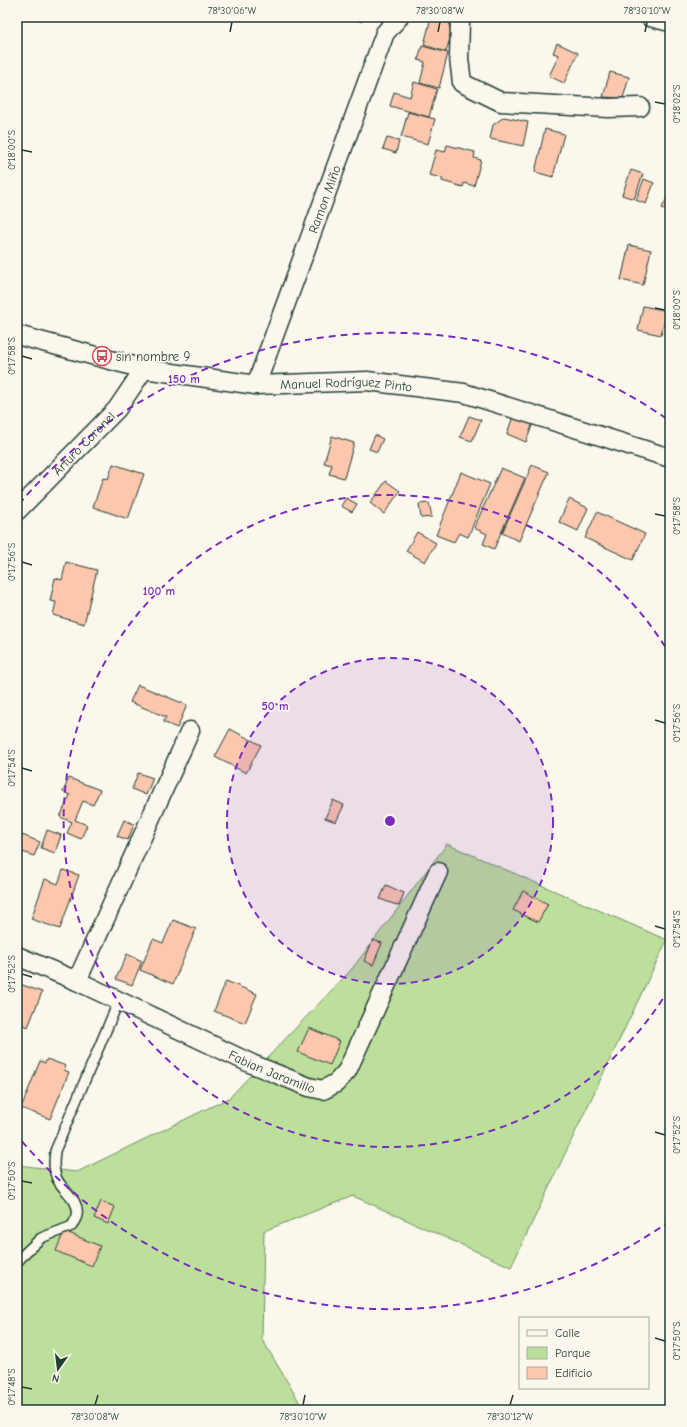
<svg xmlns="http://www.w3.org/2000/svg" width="687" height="1427" font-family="'Comic Neue',sans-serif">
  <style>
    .green { fill: #bce09b; stroke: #6e8e68 }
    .building { fill: #fcc7ad; stroke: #1f3d34 }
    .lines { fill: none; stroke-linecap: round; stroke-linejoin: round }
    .lane-casing { stroke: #1f3d34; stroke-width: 12 }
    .street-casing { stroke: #1f3d34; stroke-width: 21 }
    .lane { stroke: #fbf7ec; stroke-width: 9 }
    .street { stroke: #fbf7ec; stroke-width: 18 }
    .ticks { fill: none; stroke: #1f3d34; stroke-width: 1.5 }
    .ring { fill: none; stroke: #7b2cbf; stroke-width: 2; stroke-dasharray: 7 5 }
    .labels { text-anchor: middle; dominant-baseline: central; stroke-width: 3.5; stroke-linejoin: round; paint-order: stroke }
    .street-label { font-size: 13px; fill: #1f3d34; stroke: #fbf7ec }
    .poi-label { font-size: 13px; fill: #1f3d34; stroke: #fbf7ec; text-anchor: start }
    .centre { fill: #7b2cbf; stroke: #fbf7ec; stroke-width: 2 }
    .ring-label { font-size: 12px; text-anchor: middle; font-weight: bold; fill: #7b2cbf; stroke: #fbf7ec; stroke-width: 3.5; stroke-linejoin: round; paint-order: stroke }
    .neatline { fill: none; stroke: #1f3d34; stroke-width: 1.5 }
    .ticks-label { font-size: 10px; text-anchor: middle; fill: #1f3d34 }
  </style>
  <rect width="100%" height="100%" fill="#fbf7ec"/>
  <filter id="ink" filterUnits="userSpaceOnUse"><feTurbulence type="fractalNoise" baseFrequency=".025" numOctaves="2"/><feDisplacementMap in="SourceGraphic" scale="8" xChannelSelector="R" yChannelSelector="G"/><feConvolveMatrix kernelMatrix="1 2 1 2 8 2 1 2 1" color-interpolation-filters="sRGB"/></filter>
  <g filter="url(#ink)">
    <!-- green -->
    <path class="green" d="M447,844L667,940L511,1267L353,1196L264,1231L262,1339L304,1410H17V1165L77,1172L229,1098L351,970Z"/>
    <!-- building -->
    <g class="building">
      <path d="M355,17H366L361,22Z"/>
      <path d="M431,17H452L449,27L453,28L446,52L424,45Z"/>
      <path d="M557,43L578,53L564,83L549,76L559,55L553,53Z"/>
      <path d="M422,46L448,53L439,88L420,83L425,62L418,60Z"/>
      <path d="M610,72L629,77L623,98L603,97Z"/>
      <path d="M414,82L437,89L429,117L390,106L394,92L410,97Z"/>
      <path d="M408,112L435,119L428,144L401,137Z"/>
      <path d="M504,117L528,122L523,146L490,139L493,125Z"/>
      <path d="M545,129L564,134L553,177L535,172Z"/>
      <path d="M387,138L399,141L396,153L383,149Z"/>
      <path d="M447,145L475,152L474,158L481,160L474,186L464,183L463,187L442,181V178L429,175L436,150L445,152Z"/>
      <path d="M631,170L643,174L634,199L622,195Z"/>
      <path d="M644,179L654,183L646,204L636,200Z"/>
      <path d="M670,192V212L662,208Z"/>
      <path d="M629,245L651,250L643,285L621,280Z"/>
      <path d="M643,306L667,311L661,335L638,330Z"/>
      <path d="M469,416L481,420L472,441L460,437Z"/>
      <path d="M513,416L533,423L526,442L507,434Z"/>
      <path d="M375,435L383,439L377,452L369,449Z"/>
      <path d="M332,436L354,443L344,478L329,474L332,465L324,463Z"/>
      <path d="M113,464L144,474L128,519L93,507L103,478L108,479Z"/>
      <path d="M532,465L549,472L519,541L502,533Z"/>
      <path d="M501,468L525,478L494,549L483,544L487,534L474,528Z"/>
      <path d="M461,472L490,484L468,537L459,533L454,542L436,535Z"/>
      <path d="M386,481L400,491L384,514L370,503Z"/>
      <path d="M346,498L357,504L352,512L341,506Z"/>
      <path d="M569,499L588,508L578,531L559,522Z"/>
      <path d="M429,503L432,517L421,518L419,504Z"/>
      <path d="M597,512L645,534L633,560L585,538Z"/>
      <path d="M417,532L436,543L425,562L406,551Z"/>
      <path d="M66,562L97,570L84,624L53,615L56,602L50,601L55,578L62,580Z"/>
      <path d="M138,685L187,705L177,728L163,722L166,717L130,702Z"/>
      <path d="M230,729L261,745L246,773L215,757Z"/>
      <path d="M138,773L153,778L146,795L132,789Z"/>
      <path d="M69,778L100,790L93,805L83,801L75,820L87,825L81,839L67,833L72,822L60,817L70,795L63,792Z"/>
      <path d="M333,800L344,805L336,822L325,818Z"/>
      <path d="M124,820L134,824L128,840L117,836Z"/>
      <path d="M47,830L61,835L55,853L41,848Z"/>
      <path d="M17,833L40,842L34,856L17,850Z"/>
      <path d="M63,870L79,875L60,929L31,919L45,879L58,884Z"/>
      <path d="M386,885L404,893L399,906L380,899Z"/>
      <path d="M523,891L548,904L538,922L513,910Z"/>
      <path d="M173,920L196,929L173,984L140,970L153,939L163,943Z"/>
      <path d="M373,940L382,943L373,965L364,961Z"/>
      <path d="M127,954L142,961L132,985L116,979Z"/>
      <path d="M226,981L257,994L245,1023L214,1011Z"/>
      <path d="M17,983L42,992L28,1027L17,1022Z"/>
      <path d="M309,1028L340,1041L330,1065L298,1052Z"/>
      <path d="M47,1059L66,1066L64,1070L69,1072L50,1119L21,1108L40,1061L45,1063Z"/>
      <path d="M101,1201L115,1207L108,1224L94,1218Z"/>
      <path d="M64,1231L100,1246L92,1266L56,1251Z"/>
    </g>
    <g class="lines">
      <defs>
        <path id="lane" d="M19,1260L26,1252L41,1238L72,1226C73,1223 77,1218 77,1215C80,1200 63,1191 57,1179C53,1170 54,1161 55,1151L119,1000"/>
        <g id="street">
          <path d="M459,17L460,22L459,58L462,83L501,102L608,108L640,107"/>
          <path d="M650,17L670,22"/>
          <path id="s1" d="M17,335L144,369L256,385L367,381L464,393L670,458"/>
          <path id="s2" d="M256,385L385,33L399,17"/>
          <path id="s3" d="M17,511L117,409L144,369"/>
          <path id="s4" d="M17,956L77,981L252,1064L309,1087L323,1090L336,1083L347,1071L438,872"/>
          <path d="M77,981L190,731"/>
        </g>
      </defs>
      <!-- lane casing -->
      <use href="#lane" class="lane-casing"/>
      <!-- street casing -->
      <use href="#street" class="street-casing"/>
      <!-- lane -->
      <use href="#lane" class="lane"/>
      <!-- street -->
      <use href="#street" class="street"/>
    </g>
  </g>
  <!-- ticks -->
  <path class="ticks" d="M230,32L232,22M438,32L440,22M645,32L647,22M655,102L665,104M22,150L32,152M655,308L665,310M22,356L32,359M655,514L665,516M22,562L32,565M655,720L665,723M22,768L32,771M655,926L665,929M22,974L32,977M655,1132L665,1135M22,1181L32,1183M655,1338L665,1341M22,1387L32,1389M95,1405L98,1395M303,1405L305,1395M510,1405L513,1395"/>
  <!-- distance rings -->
  <circle cx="390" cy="821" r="163" fill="#7b2cbf" fill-opacity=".12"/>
  <g class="ring">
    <circle cx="390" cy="821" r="163"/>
    <path d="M669 989A326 326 0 1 1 669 653"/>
    <path d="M670 1221A488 488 0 0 1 19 1138M19 504A488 488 0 0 1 670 421"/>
  </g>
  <!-- icons -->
  <defs>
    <symbol id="bus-ring" viewBox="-11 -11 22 22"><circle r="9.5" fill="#fbf7ec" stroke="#d1495b" stroke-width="1.5"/><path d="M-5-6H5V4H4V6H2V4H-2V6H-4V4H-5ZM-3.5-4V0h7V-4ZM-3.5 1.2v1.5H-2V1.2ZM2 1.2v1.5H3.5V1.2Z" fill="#d1495b"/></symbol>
  </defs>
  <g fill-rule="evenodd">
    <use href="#bus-ring" x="91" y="345" width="22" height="22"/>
  </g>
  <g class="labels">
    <!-- street labels -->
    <g class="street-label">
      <text stroke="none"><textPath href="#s2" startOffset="198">Ramon Miño</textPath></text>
      <text stroke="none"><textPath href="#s1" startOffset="335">Manuel Rodríguez Pinto</textPath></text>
      <text stroke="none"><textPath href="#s3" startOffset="95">Arturo Coronel</textPath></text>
      <text stroke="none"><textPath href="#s4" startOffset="280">Fabian Jaramillo</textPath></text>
    </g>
    <!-- poi labels -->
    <g class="poi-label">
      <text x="116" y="356">sin nombre 9</text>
    </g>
  </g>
  <circle cx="390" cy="821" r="6" class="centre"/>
  <g class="ring-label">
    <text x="184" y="383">150 m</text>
    <text x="159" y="595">100 m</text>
    <text x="275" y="710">50 m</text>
  </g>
  <!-- margin -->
  <rect width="687" height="1427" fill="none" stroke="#fbf7ec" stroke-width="44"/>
  <!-- legend -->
  <rect x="519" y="1317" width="130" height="72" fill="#fbf7ec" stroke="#a3ada2"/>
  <rect x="527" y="1330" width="20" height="6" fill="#fbf7ec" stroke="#a3ada2"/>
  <text x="555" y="1337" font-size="12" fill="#1f3d34">Calle</text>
  <rect x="527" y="1347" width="20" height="12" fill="#bce09b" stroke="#a3ada2"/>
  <text x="555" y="1357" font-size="12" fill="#1f3d34">Parque</text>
  <rect x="527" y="1367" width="20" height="12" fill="#fcc7ad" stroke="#a3ada2"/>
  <text x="555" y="1377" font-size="12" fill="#1f3d34">Edificio</text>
  <!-- north arrow -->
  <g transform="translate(58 1369) rotate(194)" stroke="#fbf7ec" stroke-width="3" paint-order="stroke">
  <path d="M0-3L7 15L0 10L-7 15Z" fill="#1f3d34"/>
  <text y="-6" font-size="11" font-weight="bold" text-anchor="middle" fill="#1f3d34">N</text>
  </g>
  <rect x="22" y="22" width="643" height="1383" class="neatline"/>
  <g class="ticks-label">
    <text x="232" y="14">78°30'06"W</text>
    <text x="440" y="14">78°30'08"W</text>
    <text x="647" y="14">78°30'10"W</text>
    <text transform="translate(676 104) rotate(-90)" y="4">0°18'02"S</text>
    <text transform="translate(11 150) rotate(-90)" y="4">0°18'00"S</text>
    <text transform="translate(676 310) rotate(-90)" y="4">0°18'00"S</text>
    <text transform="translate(11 356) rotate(-90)" y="4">0°17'58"S</text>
    <text transform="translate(676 516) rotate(-90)" y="4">0°17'58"S</text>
    <text transform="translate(11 562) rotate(-90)" y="4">0°17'56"S</text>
    <text transform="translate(676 723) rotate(-90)" y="4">0°17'56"S</text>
    <text transform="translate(11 768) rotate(-90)" y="4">0°17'54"S</text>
    <text transform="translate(676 929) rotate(-90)" y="4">0°17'54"S</text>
    <text transform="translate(11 974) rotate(-90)" y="4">0°17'52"S</text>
    <text transform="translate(676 1135) rotate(-90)" y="4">0°17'52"S</text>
    <text transform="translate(11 1181) rotate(-90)" y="4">0°17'50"S</text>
    <text transform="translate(676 1341) rotate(-90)" y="4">0°17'50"S</text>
    <text transform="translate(11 1387) rotate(-90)" y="4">0°17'48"S</text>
    <text x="95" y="1420">78°30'08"W</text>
    <text x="303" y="1420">78°30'10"W</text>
    <text x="510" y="1420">78°30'12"W</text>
  </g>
</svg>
